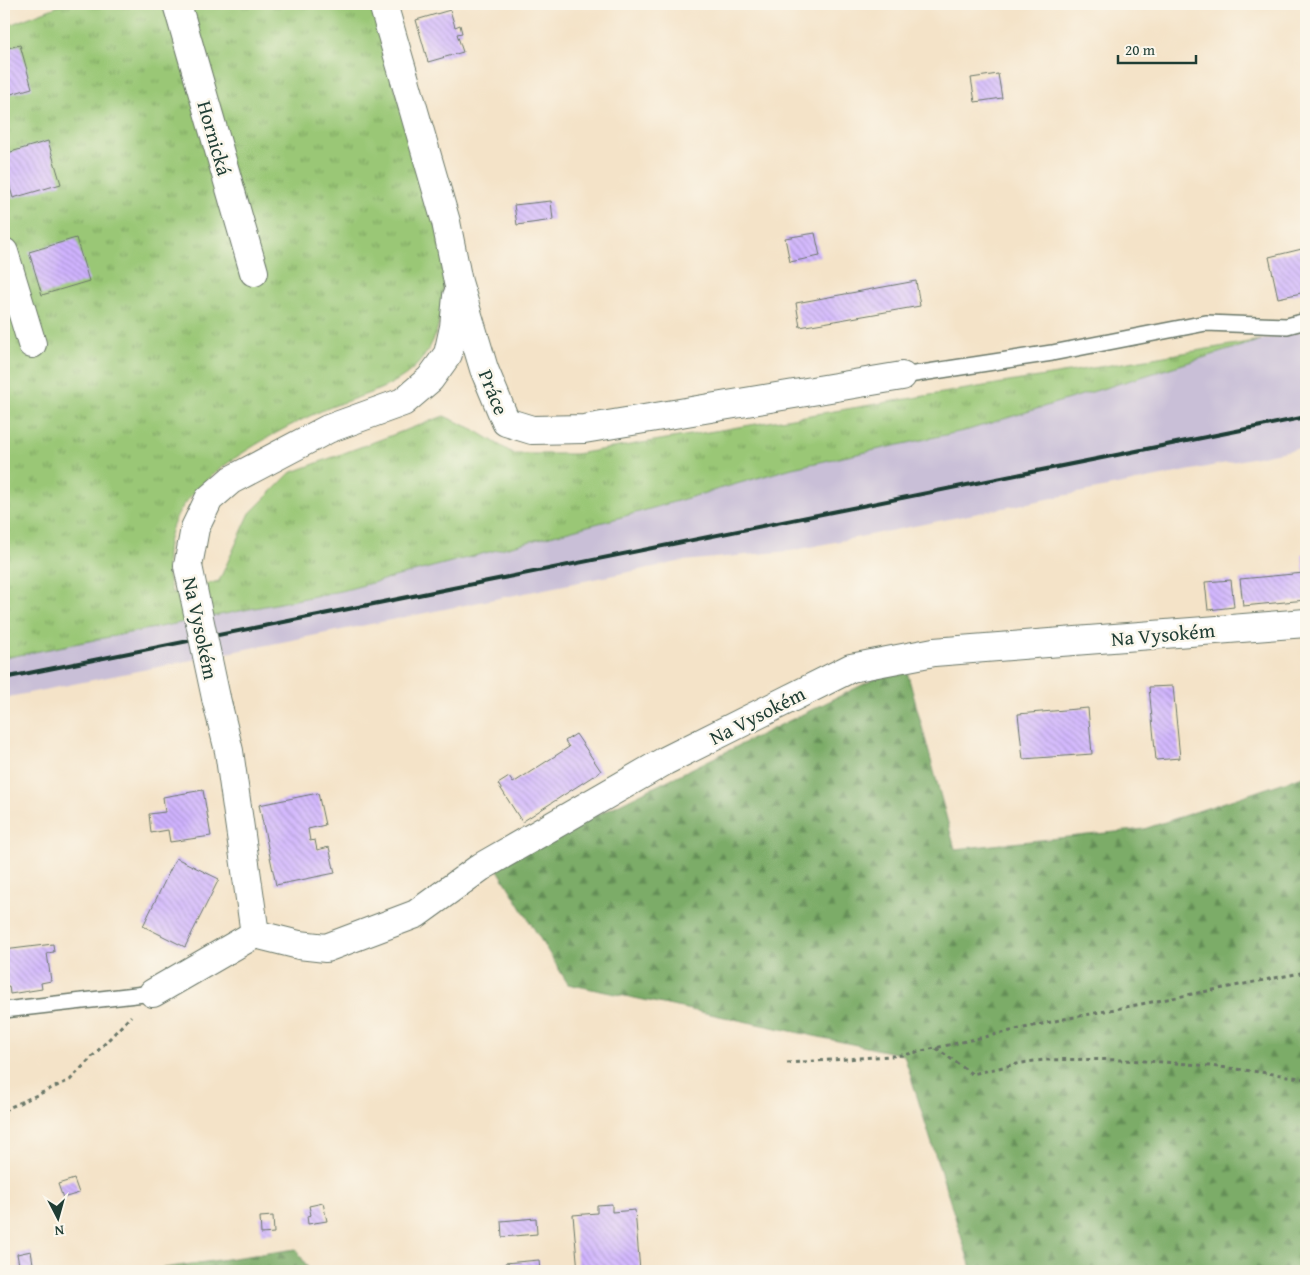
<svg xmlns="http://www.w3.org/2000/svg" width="1310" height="1275" font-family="'Gentium Book Plus',serif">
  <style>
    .railway { fill: #c9bfd7 }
    .grass { fill: url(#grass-tufts); stroke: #5c8255 }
    .forest { fill: url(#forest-firs); stroke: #4d744e }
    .building { fill: url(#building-back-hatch) }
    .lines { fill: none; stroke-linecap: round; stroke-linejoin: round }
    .service-casing { stroke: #6a7768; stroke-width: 18 }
    .minor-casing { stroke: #6a7768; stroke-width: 30 }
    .path { stroke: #6a7768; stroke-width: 3; stroke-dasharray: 4 4; stroke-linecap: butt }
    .service { stroke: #fff; stroke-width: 15 }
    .minor { stroke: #fff; stroke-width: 28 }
    .rail { stroke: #1f3d34; stroke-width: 4 }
    .minor-bridge-casing { stroke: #6a7768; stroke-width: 30; stroke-linecap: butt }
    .minor-bridge { stroke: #fff; stroke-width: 28 }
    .labels { text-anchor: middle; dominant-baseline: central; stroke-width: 5; stroke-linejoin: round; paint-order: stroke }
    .street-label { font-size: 20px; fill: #1f3d34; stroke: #fbf7ec }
  </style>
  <defs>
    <pattern id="grass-tufts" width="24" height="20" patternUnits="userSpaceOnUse" patternTransform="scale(1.25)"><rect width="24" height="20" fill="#9ac776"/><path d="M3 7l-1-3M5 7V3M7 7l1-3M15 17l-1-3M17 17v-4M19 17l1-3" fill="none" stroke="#7da362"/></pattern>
    <pattern id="forest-firs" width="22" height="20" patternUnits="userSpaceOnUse" patternTransform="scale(1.25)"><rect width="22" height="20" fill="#7bac67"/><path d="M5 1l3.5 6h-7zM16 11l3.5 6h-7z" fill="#648d56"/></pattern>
    <pattern id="building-back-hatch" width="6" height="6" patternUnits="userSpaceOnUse" patternTransform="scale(1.25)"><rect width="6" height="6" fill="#d0b3ff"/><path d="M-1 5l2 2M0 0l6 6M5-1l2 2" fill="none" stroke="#a893cf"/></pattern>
  </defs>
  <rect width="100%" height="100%" fill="#fbf7ec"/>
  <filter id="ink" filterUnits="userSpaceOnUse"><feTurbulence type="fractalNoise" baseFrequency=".02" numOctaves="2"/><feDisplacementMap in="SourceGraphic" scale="10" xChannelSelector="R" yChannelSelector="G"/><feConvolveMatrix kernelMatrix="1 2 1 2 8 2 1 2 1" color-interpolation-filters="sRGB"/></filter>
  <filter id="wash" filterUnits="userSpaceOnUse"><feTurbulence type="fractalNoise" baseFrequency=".0096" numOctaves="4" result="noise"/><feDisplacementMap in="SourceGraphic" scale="20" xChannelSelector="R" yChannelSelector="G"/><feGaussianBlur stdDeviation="1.12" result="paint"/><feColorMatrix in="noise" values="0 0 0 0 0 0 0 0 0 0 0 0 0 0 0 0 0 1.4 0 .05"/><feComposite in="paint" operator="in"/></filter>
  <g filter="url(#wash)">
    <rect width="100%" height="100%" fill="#f4e3c8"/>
    <!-- railway -->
    <path class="railway" d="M1306,330V447L790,551L683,561L4,698V658L345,590L618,518L792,468L968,430L1261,340Z"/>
    <!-- grass -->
    <path class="grass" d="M64,4H372C388,63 405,123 422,182C429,206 441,235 444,259C446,274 441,315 437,330C419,387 368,391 321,411C291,424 262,440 235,458C185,493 154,529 172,593L219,581L250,513L290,473L444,416L473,429L514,454H576L1261,340L968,430L792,468L618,518L345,590L4,658V27Z"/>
    <!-- forest -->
    <g class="forest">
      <path d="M905,664L955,849L1144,829L1306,775V1271H972L904,1055L568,984L495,865Z"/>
      <path d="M296,1249L310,1271H143Z"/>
    </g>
    <g id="blocks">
      <!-- building -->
      <g class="building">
        <path d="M450,10L455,27L460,25L462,33L457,34L463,52L428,62L416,20Z"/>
        <path d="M20,45L32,88L4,96V49Z"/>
        <path d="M998,74L1002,98L975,102L971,78Z"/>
        <path d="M48,141L61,184L13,198L4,167V154Z"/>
        <path d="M551,201L553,220L517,225L514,205Z"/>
        <path d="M815,233L820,256L790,262L785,238Z"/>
        <path d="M76,238L89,281L42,295L29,252Z"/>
        <path d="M1306,248V292L1278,298L1269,257Z"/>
        <path d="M916,281L920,306L800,327L796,303Z"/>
        <path d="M1306,553V600L1243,606L1240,579L1304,573L1302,554Z"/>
        <path d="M1231,580L1234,607L1208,610L1205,582Z"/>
        <path d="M1173,686L1180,758L1156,760L1149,687Z"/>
        <path d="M1088,708L1092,754L1023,759L1018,714Z"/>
        <path d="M576,734L601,771L522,822L498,784L509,777L513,783L569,747L565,741Z"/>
        <path d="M203,790L211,836L170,842L168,830L151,833L149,814L165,812L163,797Z"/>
        <path d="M318,793L325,825L308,829L310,841L315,840L317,850L329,847L335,873L276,885L259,805Z"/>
        <path d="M176,858L219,879L185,947L143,926Z"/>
        <path d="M53,944L54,952L47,953L51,981L41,983L42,989L10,994L9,986L4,987V950Z"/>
        <path d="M74,1179L79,1193L63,1198L58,1184Z"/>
        <path d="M323,1203L327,1221L308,1224L307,1216L311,1215L309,1206Z"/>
        <path d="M612,1204V1212L635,1210L640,1271H578L573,1215L597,1213V1205Z"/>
        <path d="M273,1216L274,1233L261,1234L260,1217Z"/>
        <path d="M536,1218L537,1234L502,1237L501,1221Z"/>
        <path d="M31,1251L34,1270H20L17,1254Z"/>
        <path d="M539,1260L540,1271H505V1263Z"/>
      </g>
    </g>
  </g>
  <g filter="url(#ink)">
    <use href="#blocks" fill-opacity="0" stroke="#6a7768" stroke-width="1"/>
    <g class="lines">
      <defs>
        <g id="service">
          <path d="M902,376L1052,353L1206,323L1287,326L1306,321"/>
          <path d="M4,1010L153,993"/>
        </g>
        <g id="minor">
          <path d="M177,4L254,272"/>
          <path d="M383,4L446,222L458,282L484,369L506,422L532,430L584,429L902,376"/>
          <path d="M4,252L32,344"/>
          <path d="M188,566L195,528L209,499L231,480L328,429L403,402L430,379L448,354L454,327L457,296"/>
          <path d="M216,698L229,751L255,934"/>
          <path d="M153,993L255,934L299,945L326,948L416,914L481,867L665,761L851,668L934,652L1306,623"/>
        </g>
      </defs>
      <!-- service casing -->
      <use href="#service" class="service-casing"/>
      <!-- minor casing -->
      <use href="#minor" class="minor-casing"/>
      <!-- path -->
      <g class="path">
        <path d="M936,1048L972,1074C996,1069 1023,1061 1047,1060C1133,1057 1222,1065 1306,1079"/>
        <path d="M787,1063L904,1055L1064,1019L1306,972"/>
        <path d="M4,1110L70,1080L131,1016"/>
      </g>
      <!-- service -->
      <use href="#service" class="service"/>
      <!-- minor -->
      <use href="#minor" class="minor"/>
      <!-- rail -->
      <path class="rail" d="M4,678L1306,417"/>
      <defs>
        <path id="minor-bridge" d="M188,566L216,698"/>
      </defs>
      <!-- minor-bridge casing -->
      <use href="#minor-bridge" class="minor-bridge-casing"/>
      <!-- minor-bridge -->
      <use href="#minor-bridge" class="minor-bridge"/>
    </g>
  </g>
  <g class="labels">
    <!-- street labels -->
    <g class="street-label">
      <text transform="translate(215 138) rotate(74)">Hornická</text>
      <text transform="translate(494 392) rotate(68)">Práce</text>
      <text transform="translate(201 628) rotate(78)">Na Vysokém</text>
      <text transform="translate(1163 634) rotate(-5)">Na Vysokém</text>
      <text transform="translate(757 715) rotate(-27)">Na Vysokém</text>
    </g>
  </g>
  <!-- margin -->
  <rect width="1310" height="1275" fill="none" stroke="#fbf7ec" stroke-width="20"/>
  <!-- north arrow -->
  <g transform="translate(58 1218) rotate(174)" stroke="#fbf7ec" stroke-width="4" paint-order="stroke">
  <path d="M0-4L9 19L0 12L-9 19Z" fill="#1f3d34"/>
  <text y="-8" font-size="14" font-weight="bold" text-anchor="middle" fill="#1f3d34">N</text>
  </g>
  <!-- scale -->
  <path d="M1118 55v8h78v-8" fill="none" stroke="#1f3d34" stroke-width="2.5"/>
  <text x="1125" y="55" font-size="15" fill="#1f3d34" stroke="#fbf7ec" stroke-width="4" paint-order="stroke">20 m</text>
</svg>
